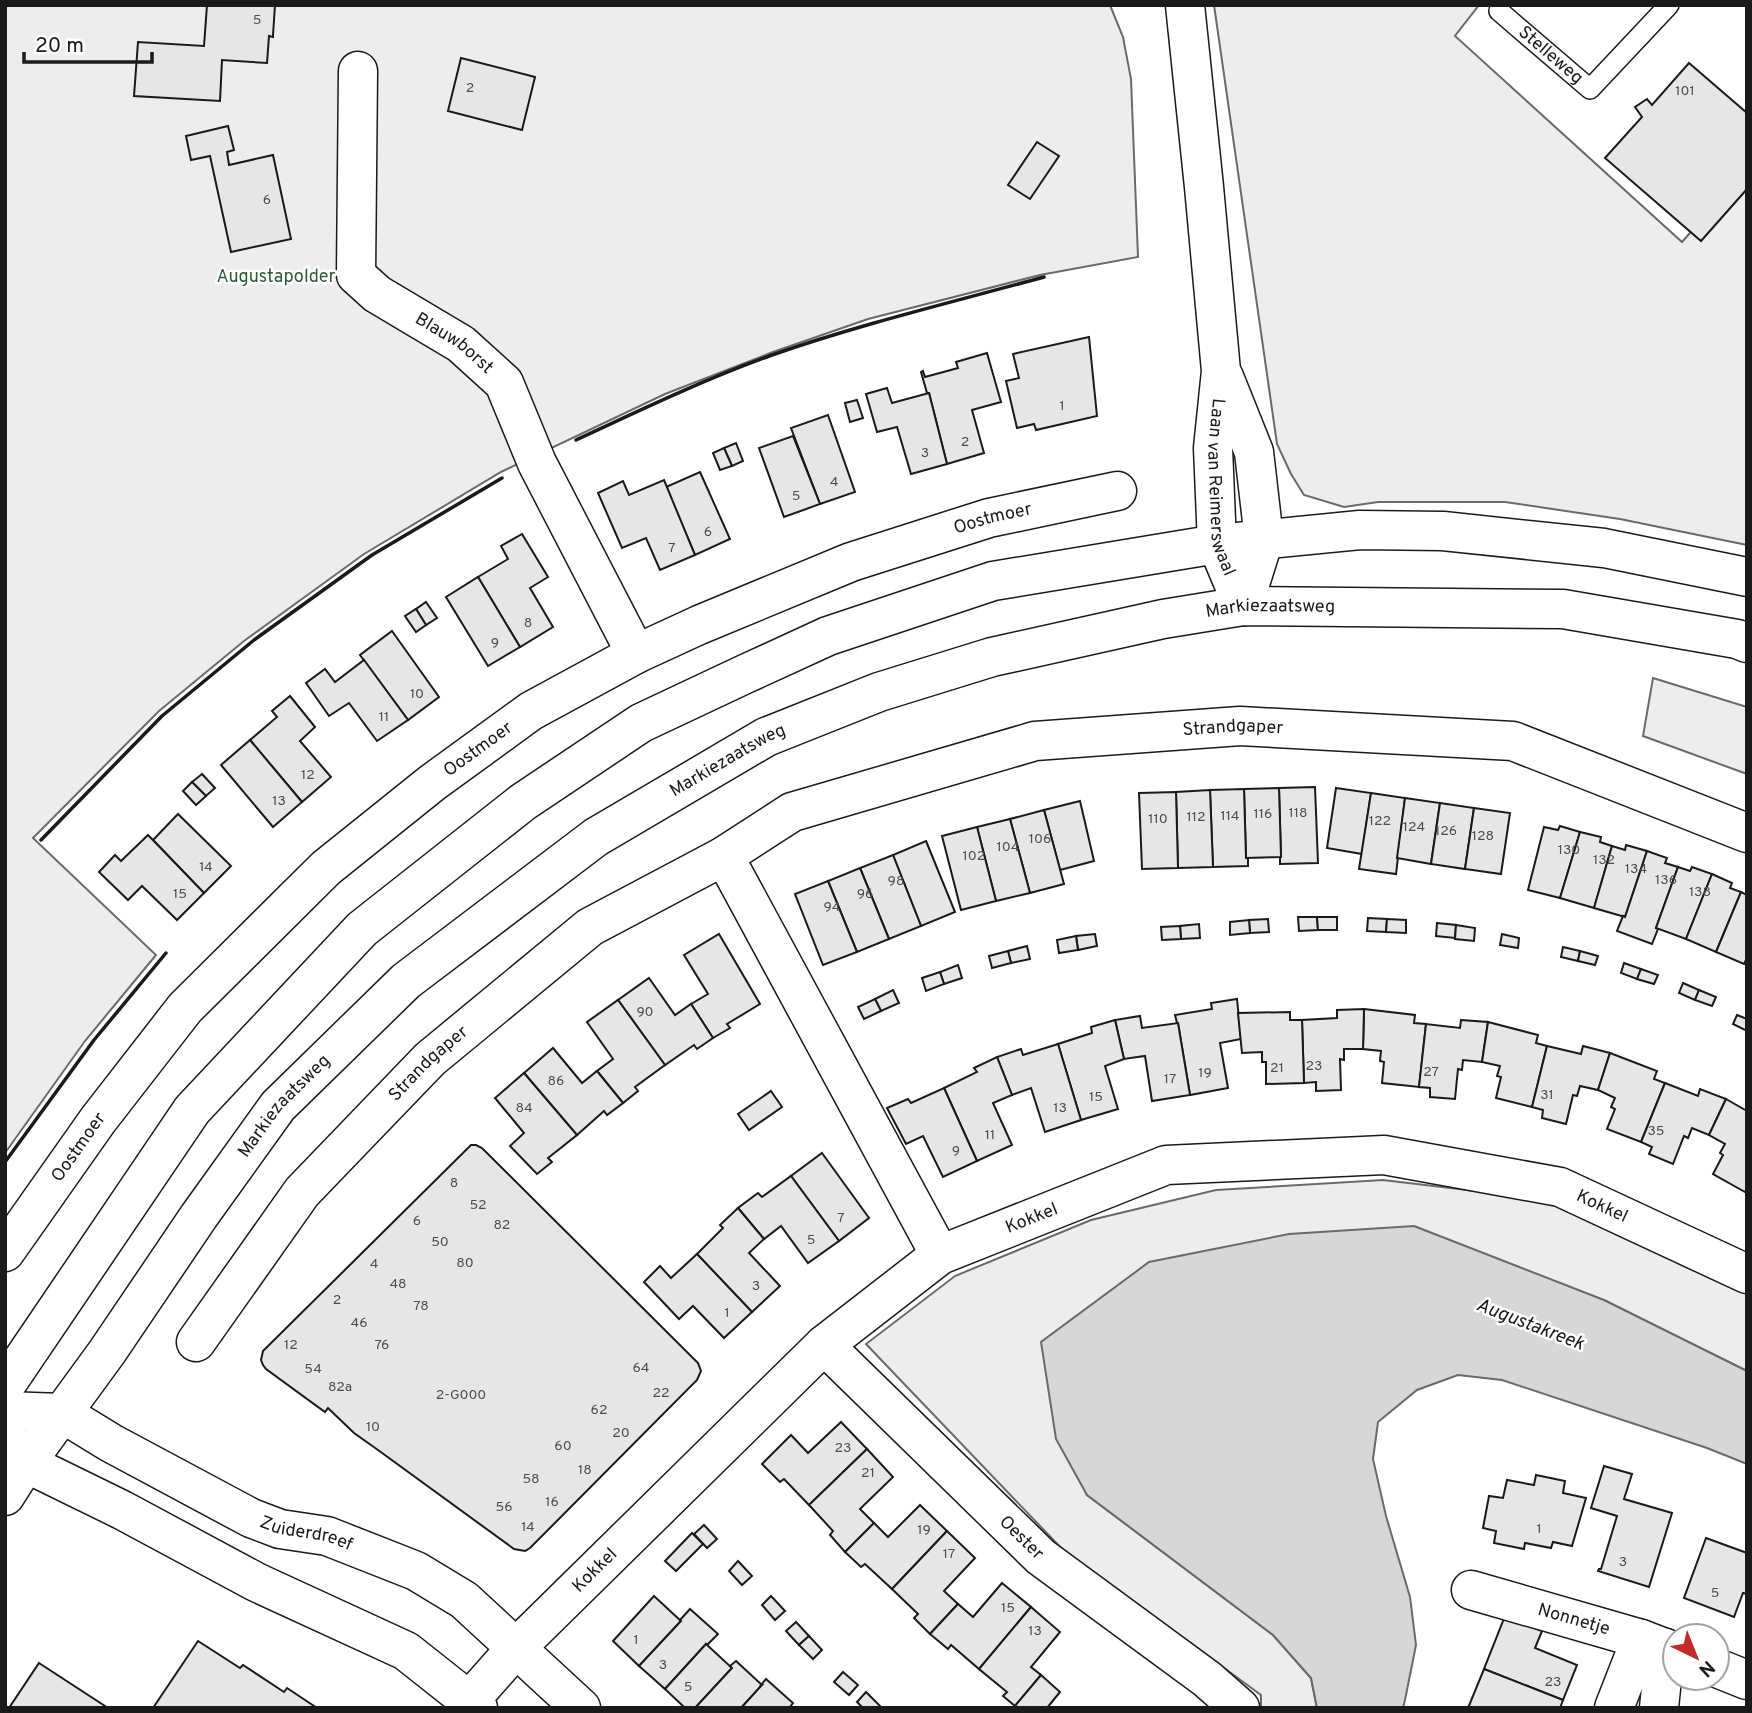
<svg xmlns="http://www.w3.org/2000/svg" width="1752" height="1713" font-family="Overpass,sans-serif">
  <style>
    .green { fill: #ededed; stroke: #6a6a6a; stroke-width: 2 }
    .water { fill: #d7d7d7; stroke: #6a6a6a; stroke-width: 2 }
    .building { fill: #e6e6e6; stroke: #1a1a1a; stroke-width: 2 }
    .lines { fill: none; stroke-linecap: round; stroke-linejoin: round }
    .service-casing { stroke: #1a1a1a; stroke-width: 22 }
    .minor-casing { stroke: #1a1a1a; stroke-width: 41 }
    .tertiary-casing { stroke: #1a1a1a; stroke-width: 41 }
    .primary-casing { stroke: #1a1a1a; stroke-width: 41 }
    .service { stroke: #fff; stroke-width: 19 }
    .minor { stroke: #fff; stroke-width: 38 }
    .tertiary { stroke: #fff; stroke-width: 38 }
    .primary { stroke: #fff; stroke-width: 38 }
    .wall { stroke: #1a1a1a; stroke-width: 3.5 }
    .labels { text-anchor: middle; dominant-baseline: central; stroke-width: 5; stroke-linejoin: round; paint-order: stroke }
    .number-label { font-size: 14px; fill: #4d4d4d }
    .street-label { font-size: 18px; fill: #1a1a1a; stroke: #fff }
    .park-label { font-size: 18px; fill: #2b5a34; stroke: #fff }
    .water-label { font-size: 19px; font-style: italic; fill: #1a1a1a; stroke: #fff }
  </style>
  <rect width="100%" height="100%" fill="#fff"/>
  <!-- green -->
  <g class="green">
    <path d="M5,5H1110L1123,37L1131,79L1138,257L1040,275L868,319L773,352L665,394L501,472L364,554L244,641L159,711L33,838L156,955L85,1041L5,1153Z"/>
    <path d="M1214,5H1479L1455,36L1682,242L1747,168V545L1620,519L1505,502H1378L1344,507L1304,495L1291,474L1277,444Z"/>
    <path d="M1653,678L1747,707V774L1643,736Z"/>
    <path d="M1383,1180L1552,1200L1747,1288V1371L1604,1300L1087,1495L1273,1635L1311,1678L1317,1708H1261V1695L1063,1550L866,1344L955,1276L1091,1220L1216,1190Z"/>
  </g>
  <!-- water -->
  <path class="water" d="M1414,1226L1604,1300L1747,1371V1464L1707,1448L1502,1380L1458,1375L1417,1390L1378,1422L1373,1459L1386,1516L1410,1597L1416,1645L1405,1700L1403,1708H1317L1311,1678L1273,1635L1087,1495L1056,1439L1041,1342L1149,1262L1289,1234Z"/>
  <!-- building -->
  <g class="building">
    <path d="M207,5H275L273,35V37L269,36L267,63L222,60L220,101L134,96L138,42L204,46Z"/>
    <path d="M461,58L535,77L522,130L448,111Z"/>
    <path d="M1689,63L1747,113V189L1701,241L1605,158L1642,117L1635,107L1647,99L1652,105Z"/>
    <path d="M228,126L234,150L227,152L229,165L273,155L291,239L231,252L210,156L191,160L186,136Z"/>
    <path d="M1037,142L1059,156L1030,199L1008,185Z"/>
    <path d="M1089,337L1097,416L1036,430L1034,424L1017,428L1006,381L1019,378L1013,354Z"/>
    <path d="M987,353L1001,402L972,410L984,453L947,464L929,393H927L921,372L923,371L925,377L958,368L956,362Z"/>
    <path d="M887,388L892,403L929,393L947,464L911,474L897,427L877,432L866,394Z"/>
    <path d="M857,400L863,418L850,422L845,403Z"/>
    <path d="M828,415L855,492L820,504L791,428Z"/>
    <path d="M793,436L820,504L784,517L759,448Z"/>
    <path d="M736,443L743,461L732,466L724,448Z"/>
    <path d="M724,448L732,466L720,470L713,453Z"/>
    <path d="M700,472L730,539L695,555L666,487Z"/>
    <path d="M664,480L695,555L660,570L646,538L622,548L598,493L623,481L629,495Z"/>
    <path d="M522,534L548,577L530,588L553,627L520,647L478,577L508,559L501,546Z"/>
    <path d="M478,577L520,647L488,666L446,597Z"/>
    <path d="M426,602L437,618L426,625L416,609Z"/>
    <path d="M416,609L426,625L416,632L405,616Z"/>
    <path d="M392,631L439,697L408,720L360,655Z"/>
    <path d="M364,660L408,720L377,741L349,703L329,716L306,683L325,669L335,682Z"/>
    <path d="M290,696L315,727L300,741L331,777L302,802L250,740L277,717L272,711Z"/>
    <path d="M250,740L302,802L273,827L221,765Z"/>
    <path d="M202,774L215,788L206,796L192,782Z"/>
    <path d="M192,782L206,796L196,805L183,791Z"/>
    <path d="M1315,787L1318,863L1280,864V857H1281L1279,788Z"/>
    <path d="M1279,788L1281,857L1246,858L1244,789Z"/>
    <path d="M1336,788L1371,793L1362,854L1327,848Z"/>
    <path d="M1244,789L1246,858H1248V866L1213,867L1210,790Z"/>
    <path d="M1210,790L1213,867L1178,868L1176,792Z"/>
    <path d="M1176,792L1178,868L1142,869L1139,793Z"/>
    <path d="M1371,793L1405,798L1396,874L1359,869Z"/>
    <path d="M1405,798L1440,803L1431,864L1397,858Z"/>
    <path d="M1080,801L1094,861L1060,870L1044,810Z"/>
    <path d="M1440,803L1474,808L1465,869L1431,864Z"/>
    <path d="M1474,808L1510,813L1501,874L1465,869Z"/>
    <path d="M1044,810L1064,884L1030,893L1010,819Z"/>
    <path d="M178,814L231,866L204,893L153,840Z"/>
    <path d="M1010,819L1030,893L996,901L977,827Z"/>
    <path d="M1560,826L1580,832L1560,898L1528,890L1544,827L1558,830Z"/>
    <path d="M977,827L996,901L961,910L942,836Z"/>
    <path d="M1580,832L1601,837L1600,842L1612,846L1594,908L1560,898Z"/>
    <path d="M148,835L204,893L177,920L142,886L128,900L99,872L115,855L121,861Z"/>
    <path d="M926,841L955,912L921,926L893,855Z"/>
    <path d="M1626,845L1647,851L1625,917L1594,908L1612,846L1625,850Z"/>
    <path d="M1647,851L1667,858L1665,863L1678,867L1656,928L1658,929L1652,944L1617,931L1623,916L1625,917Z"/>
    <path d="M893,855L921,926L889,939L860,868Z"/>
    <path d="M1678,867L1690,871L1692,867L1712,874L1686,939L1656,928Z"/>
    <path d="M860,868L889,939L857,952L828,881Z"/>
    <path d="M1712,874L1732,883L1730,888L1741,892L1716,952L1686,939Z"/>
    <path d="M828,881L857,952L823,965L795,894Z"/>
    <path d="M1741,892L1747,895V958L1744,964L1716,952Z"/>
    <path d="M1298,917H1317L1318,930L1299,931Z"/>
    <path d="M1317,917H1337V930H1318Z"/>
    <path d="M1368,918L1387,919L1386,932L1367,931Z"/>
    <path d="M1268,919L1269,932L1250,933L1249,920Z"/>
    <path d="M1387,919L1406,920V933L1386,932Z"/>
    <path d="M1249,920L1250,933L1230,935V922Z"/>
    <path d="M1437,923L1456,925L1455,938L1436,936Z"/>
    <path d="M1199,924L1200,938L1181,939L1180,926Z"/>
    <path d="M1456,925L1475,928L1474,941L1455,939Z"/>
    <path d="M1180,926L1181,939L1162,940L1161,927Z"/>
    <path d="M719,934L760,1004L727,1024L730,1028L713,1038L691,1004L708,994L684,955Z"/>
    <path d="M1095,934L1097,946L1078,950L1076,936Z"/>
    <path d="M1502,934L1519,938L1518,948L1500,945Z"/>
    <path d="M1076,936L1078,950L1059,953L1057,940Z"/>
    <path d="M1027,946L1030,959L1011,963L1008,951Z"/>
    <path d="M1563,947L1580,951L1578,961L1561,957Z"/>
    <path d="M1008,951L1011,963L992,968L989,956Z"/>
    <path d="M1580,951L1598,956L1595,965L1578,961Z"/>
    <path d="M1624,963L1641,969L1637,979L1621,973Z"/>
    <path d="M958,965L962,978L944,984L940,972Z"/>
    <path d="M1641,969L1658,975L1654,984L1637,979Z"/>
    <path d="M940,972L944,984L926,991L922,978Z"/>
    <path d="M649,978L675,1015L691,1004L713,1038L697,1049L694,1045L665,1065L618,1000Z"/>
    <path d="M1683,983L1699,990L1695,1000L1679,993Z"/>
    <path d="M893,990L899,1003L881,1011L875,999Z"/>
    <path d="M1699,990L1716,997L1712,1006L1695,1000Z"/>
    <path d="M875,999L881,1011L864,1019L858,1007Z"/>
    <path d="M1237,999L1241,1039L1220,1043L1228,1088L1190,1095L1178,1023H1177L1175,1015L1212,1009L1211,1003Z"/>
    <path d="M618,1000L665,1065L635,1087L638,1091L623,1103L597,1071L613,1059L587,1022Z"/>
    <path d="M1364,1009L1415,1015L1414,1023L1426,1024L1419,1087L1382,1083L1384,1062L1380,1061L1381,1051L1363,1049Z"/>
    <path d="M1364,1009L1363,1049H1344V1060L1340,1059L1341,1090L1316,1091V1082L1304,1083L1302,1020L1337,1018V1010Z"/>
    <path d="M1290,1012V1020H1302L1304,1083L1266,1084V1062H1262V1052L1242,1053L1238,1013Z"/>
    <path d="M1737,1015L1747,1019V1031L1733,1024Z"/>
    <path d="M1140,1016L1142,1028L1178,1023L1190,1095L1152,1101L1145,1056L1124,1059L1115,1020Z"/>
    <path d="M1115,1020L1124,1059L1105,1066L1118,1109L1081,1120L1058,1044L1092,1033L1091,1027Z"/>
    <path d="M1461,1020L1488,1022L1482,1062L1463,1060L1462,1070L1458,1069L1455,1099L1430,1097V1088L1419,1087L1426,1024L1460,1028Z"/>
    <path d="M1488,1022L1538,1035L1536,1043L1547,1046L1532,1107L1496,1098L1501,1077L1497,1076L1500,1066L1482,1062Z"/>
    <path d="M1058,1044L1081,1120L1045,1132L1031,1088L1012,1095L997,1057L1021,1049L1023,1055Z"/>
    <path d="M1547,1046L1581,1054L1583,1046L1610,1053L1598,1090L1580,1086L1577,1096L1573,1095L1566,1124L1542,1118L1543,1110L1532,1107Z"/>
    <path d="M553,1048L582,1083L597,1071L623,1103L607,1115L604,1111L577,1135L524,1073Z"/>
    <path d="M1610,1053L1657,1071L1654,1079L1665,1083L1641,1142L1607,1129L1615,1109L1611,1107L1615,1098L1598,1090Z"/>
    <path d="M997,1057L1012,1095L993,1103L1012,1145L977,1161L944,1088L977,1072L974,1068Z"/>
    <path d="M524,1073L577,1135L548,1158L552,1162L537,1174L510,1146L524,1133L495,1098Z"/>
    <path d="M1665,1083L1698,1096L1700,1089L1726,1099L1709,1135L1692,1128L1688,1138L1684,1136L1673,1164L1649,1154L1652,1147L1641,1142Z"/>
    <path d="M944,1088L977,1161L943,1177L923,1136L906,1144L887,1108L908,1099L911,1103Z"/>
    <path d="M771,1091L782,1107L749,1130L738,1114Z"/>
    <path d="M1726,1099L1747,1111V1189L1745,1192L1713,1174L1723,1155L1720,1153L1725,1144L1709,1135Z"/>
    <path d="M471,1145H476L482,1148L698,1363L701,1371L697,1380L530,1548L525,1551L514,1549L378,1450L354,1433L328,1408L325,1412L266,1369L263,1365L261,1360L263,1351Z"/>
    <path d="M822,1153L869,1218L839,1241L791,1176Z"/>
    <path d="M791,1176L839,1241L808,1263L781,1226L764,1239L738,1208L758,1193L762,1197Z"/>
    <path d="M738,1208L764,1239L749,1253L780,1286L752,1312L697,1254L723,1228L720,1225Z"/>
    <path d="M697,1254L752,1312L724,1338L693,1306L679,1319L644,1282L660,1266L671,1278Z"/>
    <path d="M841,1422L867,1449L809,1505L784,1479L780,1482L762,1464L791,1435L808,1453Z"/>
    <path d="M867,1449L893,1477L860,1509L874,1523L845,1552L830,1535L833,1531L809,1505Z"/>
    <path d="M1604,1466L1632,1474L1624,1499L1672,1513L1649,1587L1598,1571L1599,1569H1601L1617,1516L1591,1508Z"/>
    <path d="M1536,1475L1565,1481L1563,1493L1586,1498L1572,1546L1553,1542L1551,1548L1525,1543L1524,1549L1494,1543L1496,1531L1483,1528L1489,1496L1503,1498L1507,1480L1534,1485Z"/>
    <path d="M920,1505L947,1531L892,1589L865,1564L861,1567L845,1552L874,1523L888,1537Z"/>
    <path d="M704,1525L717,1539L707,1548L694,1534Z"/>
    <path d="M947,1531L975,1558L944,1591L958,1604L930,1634L914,1618L918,1614L892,1589Z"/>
    <path d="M692,1533L703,1544L676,1571L665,1561Z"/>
    <path d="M1706,1538L1747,1553V1594L1743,1593L1734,1617L1684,1598Z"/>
    <path d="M738,1561L752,1576L742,1585L729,1571Z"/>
    <path d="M1002,1583L1031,1607L979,1669L951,1645L948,1649L930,1634L958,1604L973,1617Z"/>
    <path d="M654,1596L681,1621L639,1666L613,1641Z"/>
    <path d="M771,1596L785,1611L775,1620L762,1605Z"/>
    <path d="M1031,1607L1060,1632L1031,1667L1041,1675L1015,1706L1003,1696L1007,1692L979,1669Z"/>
    <path d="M690,1609L718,1634L707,1645L706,1644L665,1689L639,1666L681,1621L680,1620Z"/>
    <path d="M1505,1616L1542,1631L1535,1648L1577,1665L1563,1700L1484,1669Z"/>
    <path d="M796,1622L809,1636L799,1645L786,1631Z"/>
    <path d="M809,1636L822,1650L813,1659L799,1645Z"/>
    <path d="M198,1641L240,1668L243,1665L284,1692L287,1688L317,1708H153Z"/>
    <path d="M706,1644L732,1668L695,1708H685L665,1689Z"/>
    <path d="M736,1661L762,1685L741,1708H695L732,1668L730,1666Z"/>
    <path d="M39,1663L108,1708H9Z"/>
    <path d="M1484,1669L1563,1700L1560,1708H1468Z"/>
    <path d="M843,1672L858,1685L849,1695L834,1682Z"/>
    <path d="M1041,1675L1060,1692L1047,1708H1017L1015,1706Z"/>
    <path d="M766,1679L793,1703L789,1708H741L762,1685H761Z"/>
    <path d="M866,1692L880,1706L879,1708H863L857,1702Z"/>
  </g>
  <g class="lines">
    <defs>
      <g id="service">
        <path id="s1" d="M1499,11L1590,89L1669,5"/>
      </g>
      <g id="minor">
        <path id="s2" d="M358,71L356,275L377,294L461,344L504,383L537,463L636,654"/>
        <path d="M724,856L940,1255"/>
        <path id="s3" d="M5,1252L98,1120L185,1008L326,868L432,783L531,711L636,654L699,625L851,562L989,518L1117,491"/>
        <path id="s4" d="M196,1342L302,1192L430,1059L590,927L724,856L792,812L1035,741L1240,726L1513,741L1747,833"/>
        <path id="s5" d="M824,1345L1041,1557L1207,1679L1240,1708"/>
        <path id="s6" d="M5,1411L62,1413L111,1443L251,1518L280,1529L327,1536L416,1571L464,1600L581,1708"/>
        <path d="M5,1435L26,1463L122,1510L256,1582L406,1651L478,1708"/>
        <path id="s7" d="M1471,1590L1641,1639L1675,1652"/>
        <path d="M1717,1668L1747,1680"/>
        <path id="s8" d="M470,1700L516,1648L824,1345L940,1255L1166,1165L1384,1155L1560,1187L1747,1274"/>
        <path d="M1614,1708L1641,1639"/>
        <path d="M1659,1708L1665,1648"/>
      </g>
      <g id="tertiary">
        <path id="s9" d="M1185,5L1204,187L1221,371L1213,448L1217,544L1243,606"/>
        <path d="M1224,377L1254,452L1264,539L1243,606"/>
      </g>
      <g id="primary">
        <path d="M5,1386L192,1110L362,929L523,802L641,723L743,675L828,636L993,581L1217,544L1360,530L1443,531L1604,548L1747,577"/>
        <path id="s10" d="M5,1496L26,1463L107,1352L199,1216L278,1106L406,981L596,837L766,737L879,692L992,657L1163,619L1243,606L1563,609L1737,639L1747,643"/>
      </g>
    </defs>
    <!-- service casing -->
    <use href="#service" class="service-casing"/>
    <!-- minor casing -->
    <use href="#minor" class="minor-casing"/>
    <!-- tertiary casing -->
    <use href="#tertiary" class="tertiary-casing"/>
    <!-- primary casing -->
    <use href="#primary" class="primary-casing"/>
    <!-- service -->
    <use href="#service" class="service"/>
    <!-- minor -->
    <use href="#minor" class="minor"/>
    <!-- tertiary -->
    <use href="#tertiary" class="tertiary"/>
    <!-- primary -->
    <use href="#primary" class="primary"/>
    <!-- wall -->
    <g class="wall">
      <path d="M576,440C640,410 705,379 772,355C861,324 953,302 1044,277"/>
      <path d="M41,840L162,716L254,640L372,555L502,478"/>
      <path d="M5,1162L94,1040L166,953"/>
    </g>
  </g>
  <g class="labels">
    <!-- number labels -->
    <g class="number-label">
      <text x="257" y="20">5</text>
      <text x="470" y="88">2</text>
      <text x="1685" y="91">101</text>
      <text x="267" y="200">6</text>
      <text x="1062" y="406">1</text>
      <text x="965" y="442">2</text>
      <text x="925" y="453">3</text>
      <text x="834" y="482">4</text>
      <text x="796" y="496">5</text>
      <text x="708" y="532">6</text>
      <text x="672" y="548">7</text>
      <text x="528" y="623">8</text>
      <text x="495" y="643">9</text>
      <text x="417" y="694">10</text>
      <text x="384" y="717">11</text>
      <text x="308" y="775">12</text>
      <text x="279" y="801">13</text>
      <text x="1298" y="813">118</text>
      <text x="1263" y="814">116</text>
      <text x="1230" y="816">114</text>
      <text x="1196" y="817">112</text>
      <text x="1158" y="819">110</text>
      <text x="1380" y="821">122</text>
      <text x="1414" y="827">124</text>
      <text x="1446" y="831">126</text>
      <text x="1483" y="836">128</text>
      <text x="1040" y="839">106</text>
      <text x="1008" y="847">104</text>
      <text x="1569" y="850">130</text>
      <text x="974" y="856">102</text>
      <text x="1604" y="860">132</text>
      <text x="206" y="867">14</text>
      <text x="1636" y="869">134</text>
      <text x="1666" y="880">136</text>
      <text x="896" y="881">98</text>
      <text x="1700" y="892">138</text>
      <text x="180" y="894">15</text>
      <text x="865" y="894">96</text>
      <text x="832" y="907">94</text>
      <text x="645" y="1012">90</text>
      <text x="1314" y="1066">23</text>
      <text x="1277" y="1068">21</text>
      <text x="1431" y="1072">27</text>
      <text x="1205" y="1073">19</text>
      <text x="1170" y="1079">17</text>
      <text x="556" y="1081">86</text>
      <text x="1547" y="1095">31</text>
      <text x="1096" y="1097">15</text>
      <text x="524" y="1108">84</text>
      <text x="1060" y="1108">13</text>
      <text x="1656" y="1131">35</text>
      <text x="990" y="1135">11</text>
      <text x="956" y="1151">9</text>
      <text x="454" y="1183">8</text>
      <text x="478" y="1205">52</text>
      <text x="841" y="1218">7</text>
      <text x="417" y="1221">6</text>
      <text x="502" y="1225">82</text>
      <text x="811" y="1240">5</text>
      <text x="440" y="1242">50</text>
      <text x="465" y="1263">80</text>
      <text x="374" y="1264">4</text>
      <text x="398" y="1284">48</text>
      <text x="756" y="1286">3</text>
      <text x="337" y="1300">2</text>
      <text x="421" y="1306">78</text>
      <text x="727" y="1313">1</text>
      <text x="359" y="1323">46</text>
      <text x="291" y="1345">12</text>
      <text x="382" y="1345">76</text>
      <text x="641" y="1368">64</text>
      <text x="313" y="1369">54</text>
      <text x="340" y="1387">82a</text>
      <text x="661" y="1393">22</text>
      <text x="461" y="1395">2-G000</text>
      <text x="599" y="1410">62</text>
      <text x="373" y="1427">10</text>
      <text x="621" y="1433">20</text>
      <text x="563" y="1446">60</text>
      <text x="843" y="1448">23</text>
      <text x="585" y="1470">18</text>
      <text x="868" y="1473">21</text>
      <text x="531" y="1479">58</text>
      <text x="552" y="1502">16</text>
      <text x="504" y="1507">56</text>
      <text x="528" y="1527">14</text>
      <text x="1539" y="1529">1</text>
      <text x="924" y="1530">19</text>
      <text x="949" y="1554">17</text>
      <text x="1623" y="1562">3</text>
      <text x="1715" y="1593">5</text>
      <text x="1008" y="1608">15</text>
      <text x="1035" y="1631">13</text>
      <text x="636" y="1640">1</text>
      <text x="663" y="1665">3</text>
      <text x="1553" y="1682">23</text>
      <text x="688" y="1687">5</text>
    </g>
    <!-- street labels -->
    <g class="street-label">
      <text stroke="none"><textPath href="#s1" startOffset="68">Stelleweg</textPath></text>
      <text stroke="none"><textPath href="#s2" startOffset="324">Blauwborst</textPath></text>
      <text stroke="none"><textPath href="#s9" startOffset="485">Laan van Reimerswaal</textPath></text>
      <text stroke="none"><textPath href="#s3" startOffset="1262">Oostmoer</textPath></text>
      <text stroke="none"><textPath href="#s10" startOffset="1614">Markiezaatsweg</textPath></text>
      <text stroke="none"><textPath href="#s4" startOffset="1260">Strandgaper</textPath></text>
      <text stroke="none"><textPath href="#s3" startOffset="695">Oostmoer</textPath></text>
      <text stroke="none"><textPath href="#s10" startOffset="1046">Markiezaatsweg</textPath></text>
      <text stroke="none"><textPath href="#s4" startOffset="364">Strandgaper</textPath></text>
      <text stroke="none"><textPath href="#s10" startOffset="480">Markiezaatsweg</textPath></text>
      <text stroke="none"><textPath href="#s3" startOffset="128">Oostmoer</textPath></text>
      <text stroke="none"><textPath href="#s8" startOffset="1335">Kokkel</textPath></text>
      <text stroke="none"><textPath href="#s8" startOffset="747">Kokkel</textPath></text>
      <text stroke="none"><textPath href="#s6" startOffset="331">Zuiderdreef</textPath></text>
      <text stroke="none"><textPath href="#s5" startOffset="276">Oester</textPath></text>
      <text stroke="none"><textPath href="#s8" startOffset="180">Kokkel</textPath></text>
      <text stroke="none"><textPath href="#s7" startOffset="107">Nonnetje</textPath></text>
    </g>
    <!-- park labels -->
    <g class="park-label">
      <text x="276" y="277">Augustapolder</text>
    </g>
    <!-- water labels -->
    <g class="water-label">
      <text transform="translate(1530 1325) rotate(21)">Augustakreek</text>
    </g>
  </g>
  <!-- border -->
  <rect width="1752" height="1713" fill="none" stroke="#1a1a1a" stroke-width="14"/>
  <!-- north arrow -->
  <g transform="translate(1696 1657) rotate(137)"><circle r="33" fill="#ffffff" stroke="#a3a3a3" stroke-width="2"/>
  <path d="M0-5L12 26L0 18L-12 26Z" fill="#c62828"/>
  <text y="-10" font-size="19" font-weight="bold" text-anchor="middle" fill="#1a1a1a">N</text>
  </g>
  <!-- scale -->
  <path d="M24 52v10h128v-10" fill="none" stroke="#1a1a1a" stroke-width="3.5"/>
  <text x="35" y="52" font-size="21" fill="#1a1a1a" stroke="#ffffff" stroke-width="5" paint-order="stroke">20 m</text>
</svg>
